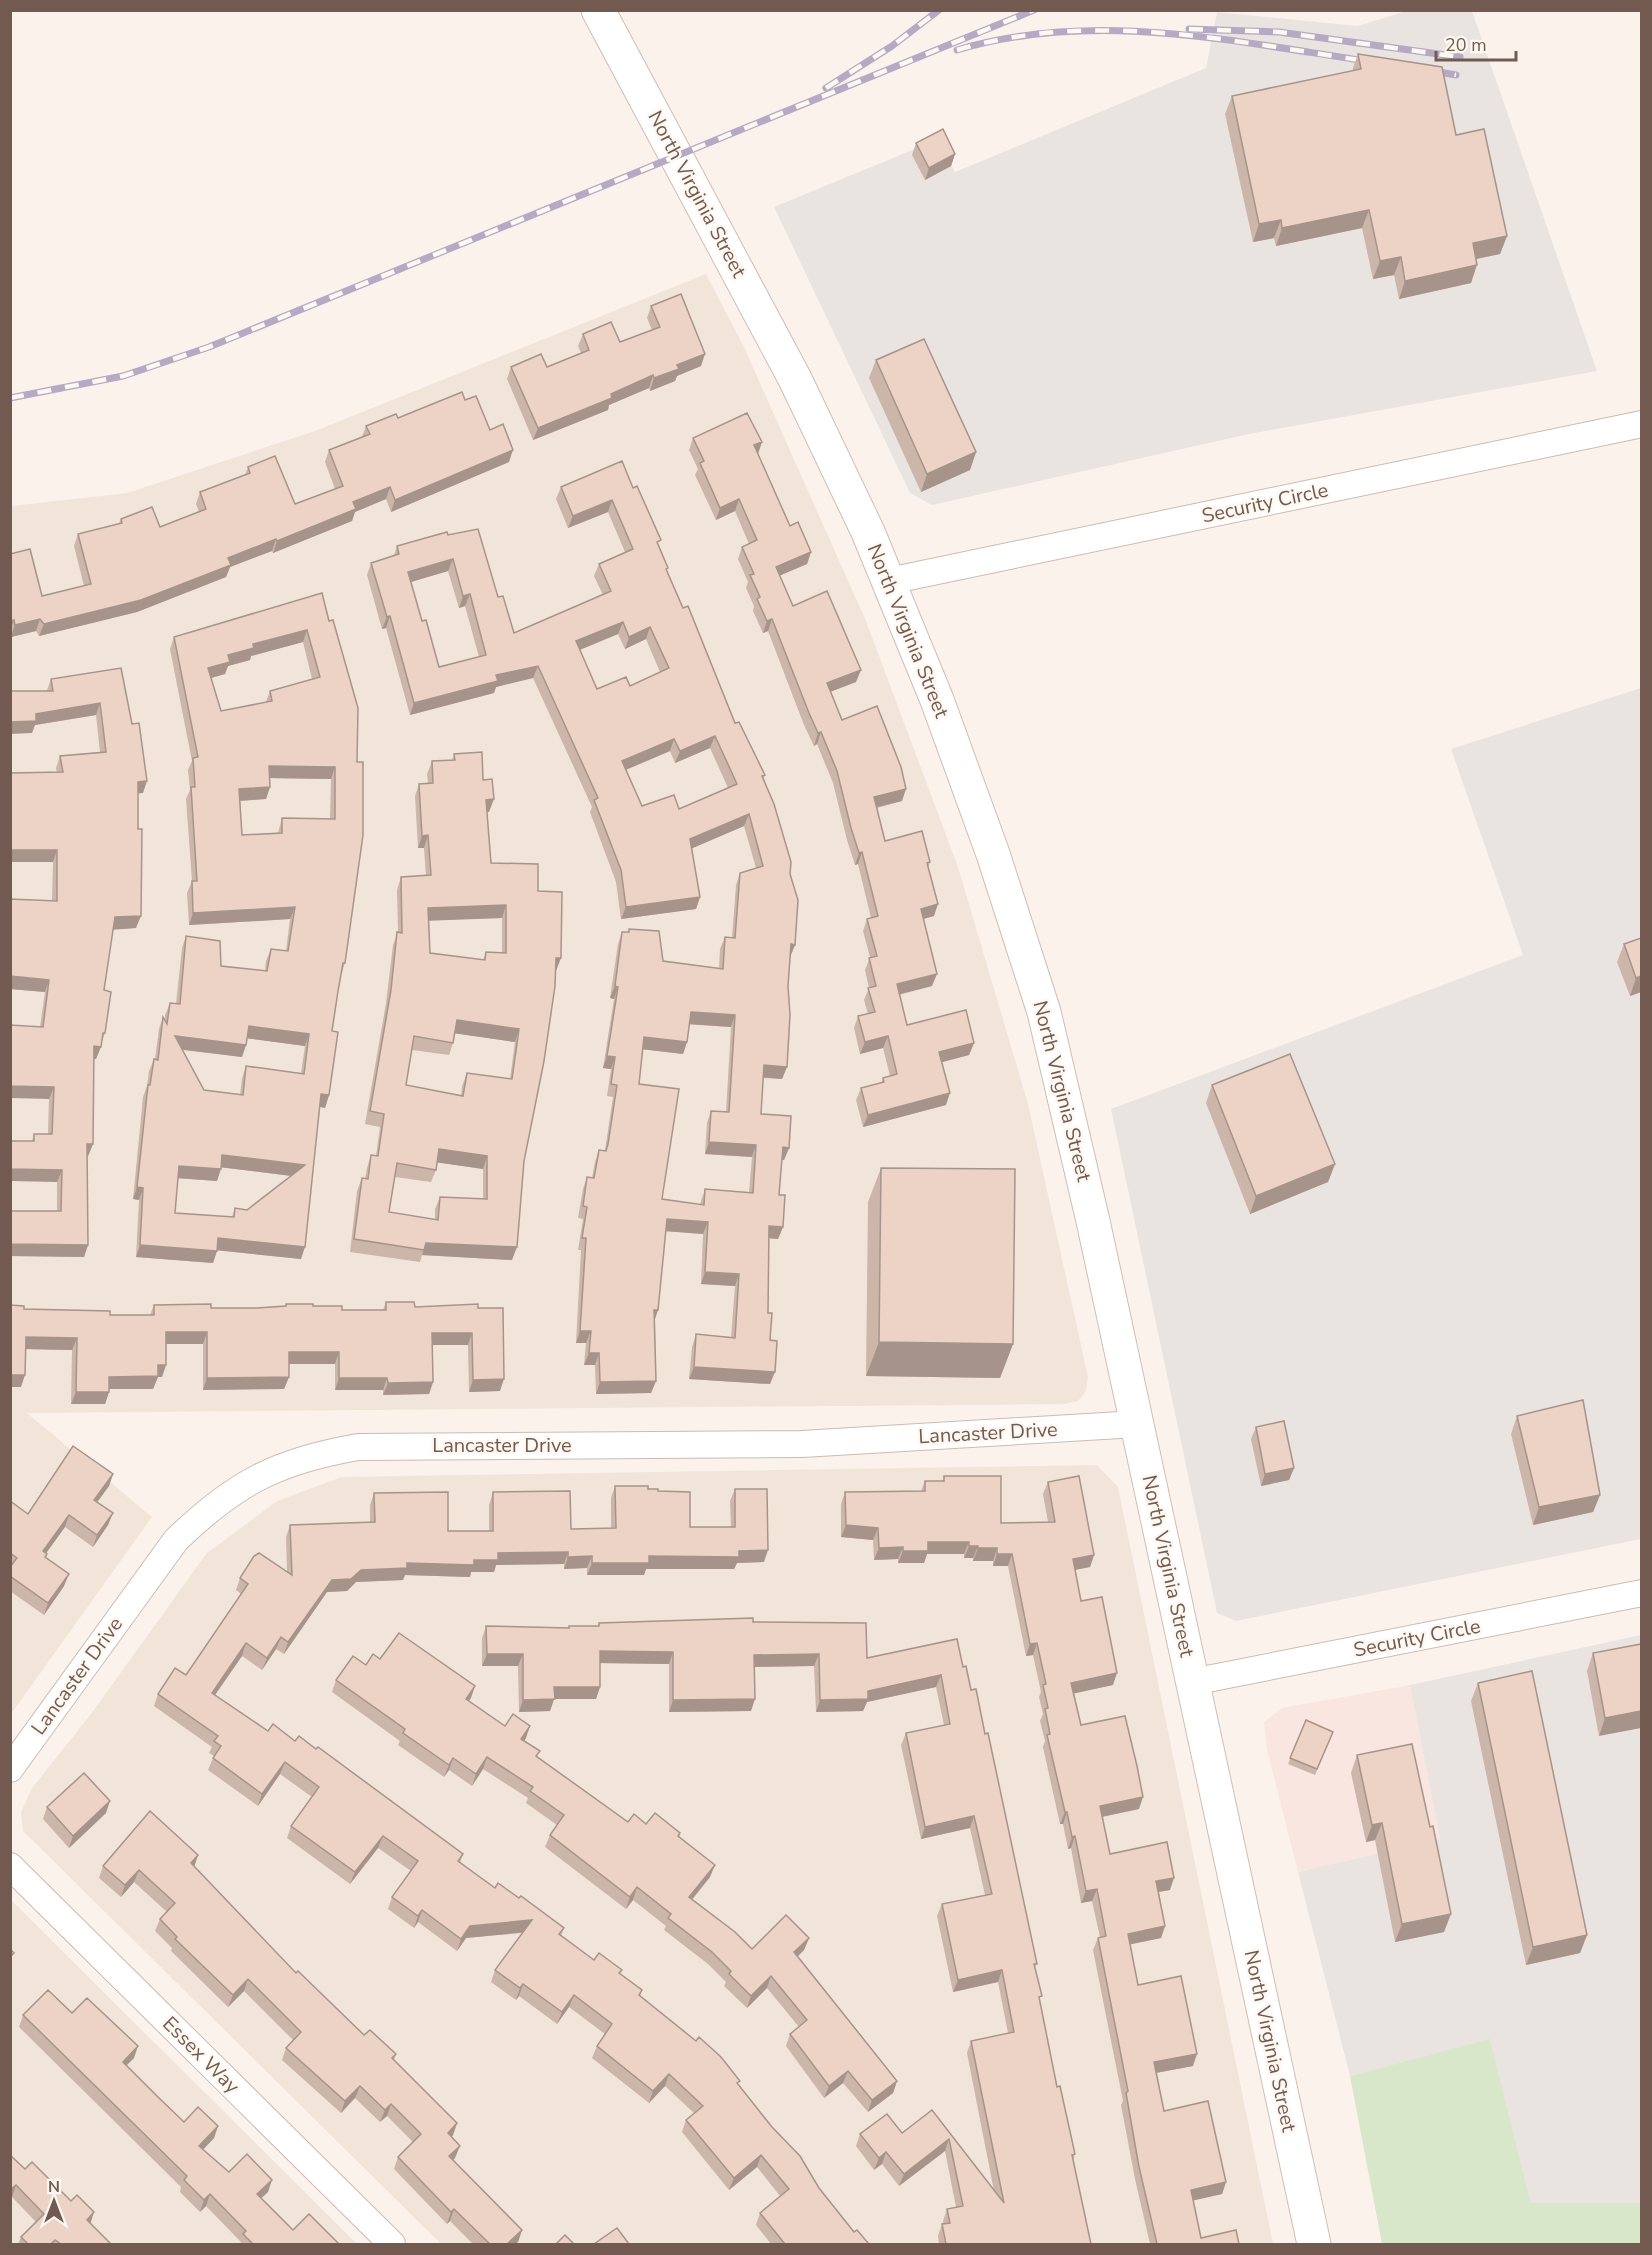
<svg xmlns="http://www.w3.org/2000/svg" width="1652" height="2255" font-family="'Nunito Sans',sans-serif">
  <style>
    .residential { fill: #f1e5da }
    .commercial { fill: #f9e6e0 }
    .industrial { fill: #eae4e0 }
    .green { fill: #d8e7ca }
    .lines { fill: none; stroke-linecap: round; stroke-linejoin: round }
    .minor-casing { stroke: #ccbbb1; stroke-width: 28 }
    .secondary-casing { stroke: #d0bdb2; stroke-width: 35 }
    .minor { stroke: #fff; stroke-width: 26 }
    .secondary { stroke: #fff; stroke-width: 33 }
    .rail-casing { stroke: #b6a9c4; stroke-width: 7 }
    .rail { stroke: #fdf8f1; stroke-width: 4.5; stroke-dasharray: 14; stroke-linecap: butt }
    .wall { fill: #ccb5a9; fill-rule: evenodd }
    .shaded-wall { fill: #a6948a }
    .building { fill: #edd3c5; stroke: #a6948a; stroke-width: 1.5; fill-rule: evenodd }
    .labels { text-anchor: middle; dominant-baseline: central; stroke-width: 5; stroke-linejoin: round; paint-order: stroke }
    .street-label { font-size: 20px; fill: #735a50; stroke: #fdf8f1 }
  </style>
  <rect width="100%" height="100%" fill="#fbf3eb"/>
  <!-- residential -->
  <g class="residential">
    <path d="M706,274L743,345L866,621L958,867L1028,1104L1088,1377L1086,1391L1078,1401L1065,1404L27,1413L152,1517L11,1714V506L127,493L315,431Z"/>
    <path d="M1097,1465L1118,1487L1273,2244H441L23,1831L21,1812L32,1788L91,1714L206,1554L277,1501L342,1477Z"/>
    <path d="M11,1900L357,2244H11Z"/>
  </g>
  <!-- commercial -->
  <path class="commercial" d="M1410,1685L1440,1839L1298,1872L1267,1750L1264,1722L1282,1708Z"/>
  <!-- industrial -->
  <g class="industrial">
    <path d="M1406,11H1472L1597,371L1249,434L932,505L910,493L774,207L939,139L955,172L1206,68L1217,12L1358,26Z"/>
    <path d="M1641,688V1539L1236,1621L1217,1613L1111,1109L1523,955L1451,749Z"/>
    <path d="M1641,1635V2203H1531L1490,2040L1350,2076L1298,1872L1440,1839L1410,1685Z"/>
  </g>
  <!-- green -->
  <path class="green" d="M1490,2039L1531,2203H1641V2244H1382L1350,2076Z"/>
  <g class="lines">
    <defs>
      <g id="minor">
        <path d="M889,581L1642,424"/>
        <path d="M1192,1682L1642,1593"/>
        <path d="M10,1769L176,1540C235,1483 277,1461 358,1447L802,1444L1137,1424"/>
        <path d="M10,1866L392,2244"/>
      </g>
      <path id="secondary" d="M598,10L795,379L868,532L937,700L993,854L1044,1012L1093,1221L1314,2244"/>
    </defs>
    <!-- minor casing -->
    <use href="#minor" class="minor-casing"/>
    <!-- secondary casing -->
    <use href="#secondary" class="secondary-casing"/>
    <!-- minor -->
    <use href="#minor" class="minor"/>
    <!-- secondary -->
    <use href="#secondary" class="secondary"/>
    <defs>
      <g id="rail">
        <path d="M1189,29L1279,32L1460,57"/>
        <path d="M957,50C1095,9 1235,42 1373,62"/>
        <path d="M1427,70L1456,75"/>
        <path d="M826,88L892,46L939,10"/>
        <path d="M10,398L123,376L209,347L1034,10"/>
      </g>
    </defs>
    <!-- rail casing -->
    <use href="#rail" class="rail-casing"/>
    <!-- rail -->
    <use href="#rail" class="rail"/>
  </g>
  <!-- wall -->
  <g class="wall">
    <path d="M1358,54L1456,135L1507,236L1500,254L1476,259L1471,283L1399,299L1394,275L1373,279L1362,228L1276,246L1274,238L1253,242L1225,114L1232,96L1352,71Z"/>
    <path d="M916,143L955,154L951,166L925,180L912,155Z"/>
    <path d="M651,306L701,366L677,376L675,381L650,391L649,388L609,405L608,410L533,440L507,379L511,367H547L581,353L578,346L583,334L620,342L652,330L647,318Z"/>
    <path d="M876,360L976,452L970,470L921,492L869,378Z"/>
    <path d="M465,400L490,430L509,462L391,512L386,499L355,512L352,521L273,553L272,551L230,567L226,577L137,612L39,636L36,631L11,637L10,554L42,596L84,586L74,546L78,534L119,523L121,519L160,527L199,512L196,504L200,492L245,475L248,467L295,504L335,489L325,462L329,450L362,437L366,426Z"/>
    <path d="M693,438L758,454L790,526L811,552L807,564L780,575L793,606L856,682L830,692L842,720L902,801L877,808L885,841L930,862L928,868L934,916L923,919L932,986L899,995L907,1025L974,1043L969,1055L942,1062L946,1105L863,1127L856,1100L861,1088L881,1083L883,1078L890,1076L883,1048L860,1054L854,1028L858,1016L868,1014L864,1000L869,988L865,970L870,957L863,931L867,919L871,918L858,864L855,865L847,840L833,783L817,744L814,746L804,725L768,631L763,633L753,611L754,606L746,588L748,582L738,559L742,547L749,544L735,511L716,520L695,475L698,469L689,450Z"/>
    <path d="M561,487L633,488L659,546L666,571L683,608L735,723L765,775L764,778L790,874L795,945L790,957L788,986L787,1067L782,1079L763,1078L761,1114L789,1148L784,1160H782L779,1195L783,1227L778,1239L769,1238L768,1313L770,1340V1384L689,1379L692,1347L696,1334L731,1337L735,1286L701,1284L703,1234L666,1231L655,1320L656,1381L651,1393L596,1394L595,1365H584L586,1343H576L581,1250H578L583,1219L578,1218L583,1189L587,1177L592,1178L595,1162L599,1150H605L613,1097L607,1096L611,1069L603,1068L614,999L610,998L618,944L622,932H628L629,929L663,961L719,968L720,949L725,937L732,938L736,885L740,873L756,868L744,826L692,848L700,897L696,909L621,919L616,882L590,812L592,807L533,678L496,687L494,693L410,715L386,628L382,629L367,575L371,563L394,555L397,546L448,535L498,597L514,633L603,595L594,576L599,564L625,552L608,512L568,528L556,499ZM448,571L459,608L465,606L479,657L439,667L422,621L411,582ZM618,634L625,649L646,639L660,672L630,686L597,689L580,650ZM710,748L728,788L679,809L642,806L626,770L670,751L675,763ZM689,1024L731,1027L726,1112L711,1111L707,1123L705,1154L752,1157L749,1192L705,1189L701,1201L700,1205L662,1199L639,1084L643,1049L683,1054L687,1042Z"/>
    <path d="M329,621L345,963L341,975L338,991L332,1031L329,1095L325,1108L320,1107L301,1259L217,1250L213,1263L136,1257L139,1200L133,1199L143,1097L147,1086L149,1071L154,1059H155L159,1029L163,1017L165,1020V1015L170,1003L176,1004L182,948L186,936L221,966L265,971L266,961L271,949L286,951L290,919L189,925L187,893L192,881L186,799L190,790L188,770L192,761L170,649L174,637ZM303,642L312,679L270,691L266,702L221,711L211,678L225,674L228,666L250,660L251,656ZM270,778L331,779L330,819L282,818L278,833L242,835L240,801L266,799L270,787ZM247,1038L305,1046L301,1073L246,1066L242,1078L240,1095L204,1090L182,1050L242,1057L246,1045ZM221,1167L291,1176L247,1210L235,1208L232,1217L175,1213L178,1178L217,1181Z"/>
    <path d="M121,668L143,793H138L136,928L113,929L104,990L105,1033L96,1059H94L93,1144L88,1156H87L88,1245L84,1257L10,1256V1211H57V1182L32,1141L34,1134H48L49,1099L40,1027L45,992L10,989V899L52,901L53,862H10L57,772L56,768L60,756L100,752L96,715L35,725L32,733L51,679Z"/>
    <path d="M454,754L483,780L489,812H487L491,863L538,891L556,971L524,1161L512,1260L422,1255L420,1262L350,1252L357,1191L362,1178L365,1179L367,1168L371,1155L376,1156L380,1127L365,1124L386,1003L393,945L398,932L397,890L401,877L426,876L424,848H418L415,796L419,784L428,783L427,774L432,761L452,760ZM502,918V952H486L483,960L430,953L429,920ZM455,1033L515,1042L510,1079L467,1073L462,1086L461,1096L406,1085L412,1050L449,1055L453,1043ZM437,1162L483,1169V1199L440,1197L435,1209V1219L389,1212L395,1177L431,1182L436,1170Z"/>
    <path d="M1624,944L1641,992L1630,996L1617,962Z"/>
    <path d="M1212,1085L1335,1164L1328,1182L1250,1214L1206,1103Z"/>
    <path d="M881,1168L1013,1344L1000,1378L866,1376L868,1202Z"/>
    <path d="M386,1302L415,1307L478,1308L500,1391L469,1392L468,1345H432L433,1382L429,1394L383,1395V1390H335V1364H289V1377L284,1389L203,1390V1344H166V1365L162,1377H158L153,1389H109V1392L105,1404H71L72,1350L25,1349L21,1387L24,1309L110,1315H150L154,1305L211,1308H257L285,1306L286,1304L342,1310H383Z"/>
    <path d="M1517,1416L1600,1495L1593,1512L1533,1525L1511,1434Z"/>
    <path d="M1256,1427L1294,1468L1289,1480L1261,1486L1251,1439Z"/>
    <path d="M113,1474L109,1486L97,1502L108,1525L93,1547L65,1527L46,1553L47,1554L46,1558L64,1586L44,1615L10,1591V1501L28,1514Z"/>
    <path d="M944,1476L1001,1523L1048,1522L1043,1494L1048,1482L1094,1555L1090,1567L1075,1570L1081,1601L1113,1685L1074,1693L1081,1725L1139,1809L1102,1817L1110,1854L1170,1890L1159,1892L1165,1926L1161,1938L1130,1944L1138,1985L1193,2066L1156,2073L1164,2111L1226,2182L1222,2194L1193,2200L1201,2238L1239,2244H1150L1135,2179L1121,2105L1123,2101L1093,1950L1098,1938L1100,1937L1092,1901L1081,1903L1071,1848L1068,1849L1063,1824H1060L1043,1747L1045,1741L1040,1721L1043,1714L1039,1697L1041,1692L1033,1655L1026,1656L1008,1566H993V1561H973V1558H964V1554H927L924,1563H898V1559L874,1560L873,1540L841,1537V1504L845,1492L921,1491L925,1481H943Z"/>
    <path d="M615,1486L648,1489L658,1491L690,1527H731L730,1501L735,1489L764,1562L737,1563L734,1569H646L644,1575H587V1568L564,1569V1564L496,1565L494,1572H471L470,1577L405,1575L403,1580L356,1582L347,1591L327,1592L284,1654L276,1649L262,1670L242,1656L215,1695L268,1731L295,1741L463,1854L460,1863L495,1888L519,1898L564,1928L561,1936L594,1960L622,1970L620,1973L642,1990L640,1996L739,2085L819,2188L854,2232L869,2244H771L756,2225L760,2213L780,2196L757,2167L729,2190L682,2132L686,2120L694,2113L665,2086L649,2103L592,2058L597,2046L605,2034L569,2007L557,2024L519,1996L516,2000L491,1982L495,1970L522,1933L466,1938L457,1951L418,1922L414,1928L388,1909L392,1897L411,1871L378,1848L350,1884L287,1838L291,1826L312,1797L280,1774L258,1806L208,1770L214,1756L209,1753L212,1747L154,1706L158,1694L186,1675L241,1594L236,1590L240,1578L287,1572L286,1537L290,1525L370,1522V1505L374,1493L448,1531H489V1505L493,1492L571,1529L611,1528V1498Z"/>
    <path d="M753,1622L867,1658L963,1667L971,1690L985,1734L1037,1964L1035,1967L1040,2001L1057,2087L1075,2154L1073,2160L1091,2244H939L938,2236L942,2224H943V2221L947,2209L956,2207L945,2151L899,2186L882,2164L874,2170L856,2146L860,2134L902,2133L932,2110L994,2191L967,2053L971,2041L1008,2033L998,1982L953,1992L937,1916L942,1904L985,1895L970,1828L921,1839L901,1745L906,1733L944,1725L936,1687L867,1702L863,1711L816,1712L814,1666L755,1667L751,1711L669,1712V1664L600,1663V1687L596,1699H554L550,1711L519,1712L518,1666H482V1638L486,1626L568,1628L569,1626H598L599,1623Z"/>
    <path d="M1641,1644L1599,1736L1587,1671L1593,1653Z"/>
    <path d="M380,1659L475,1686L469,1701L505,1726L526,1738L524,1741L538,1757L628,1822L646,1824L680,1833L679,1837L710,1877L692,1900L752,1949L809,1938L804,1950L798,1956L897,2081L893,2093L868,2112L843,2083L824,2098L786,2046L790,2034L799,2027L767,1988L747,2008L724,1986L726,1982L708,1964L664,1930L666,1926L633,1900L626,1909L545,1847L550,1835L557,1825L526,1803L528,1798L483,1769L472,1786L449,1770L444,1777L398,1745L400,1741L332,1692L336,1680L366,1665Z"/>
    <path d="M1478,1683L1587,1935L1580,1953L1526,1965L1471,1701Z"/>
    <path d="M1306,1720L1333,1732L1315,1775L1288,1764Z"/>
    <path d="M1357,1755L1444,1932L1395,1942L1375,1840L1366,1842L1351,1773Z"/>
    <path d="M47,1807L106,1813L69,1848L43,1819Z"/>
    <path d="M198,1855L194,1867L296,1973L364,2035L396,2054L394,2060L457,2123L453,2135L451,2137L455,2158L453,2160L522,2230L518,2242L515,2244H473L450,2221L447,2224L394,2169L398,2157L413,2142L387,2116L380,2122L355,2098L341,2113L282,2060L286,2048L293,2040L244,1991L228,2007L171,1951L172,1948L155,1931L160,1919L167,1912L134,1882L121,1897L99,1878L103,1866Z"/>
    <path d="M72,2013L134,2058L126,2065L184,2122L218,2126L214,2138L203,2150L229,2172L268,2192L261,2198L293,2230L339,2244H240L241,2242L206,2206L200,2212L180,2192L181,2187L19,2027L23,2015Z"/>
    <path d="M10,2155L25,2169L90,2224L111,2244H18L21,2237L36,2222L12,2197L10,2198Z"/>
  </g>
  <!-- shaded-wall -->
  <g class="shaded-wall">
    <path d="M955,154L951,166L925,180L929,168Z"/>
    <path d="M1369,210L1362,228L1276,246L1282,228Z"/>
    <path d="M1281,220L1274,238L1253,242L1259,224Z"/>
    <path d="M1507,236L1500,254L1466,261L1473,243Z"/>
    <path d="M1401,257L1394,275L1373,279L1380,261Z"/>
    <path d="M1477,265L1471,283L1399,299L1405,281Z"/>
    <path d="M705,354L701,366L677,376L675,381L650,391L654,378L677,365Z"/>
    <path d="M653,375L649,388L609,405L608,410L533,440L538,428Z"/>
    <path d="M762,442L758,454L754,445Z"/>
    <path d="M513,450L509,462L391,512L395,500Z"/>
    <path d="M976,452L970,470L921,492L927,474Z"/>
    <path d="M390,487L386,499L355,512L352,521L273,553L277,541L353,502Z"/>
    <path d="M739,499L735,511L716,520L720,508Z"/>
    <path d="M612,500L608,512L568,528L573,516Z"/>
    <path d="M276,539L272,551L230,567L226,577L137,612L39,636L44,624L228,558Z"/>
    <path d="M811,552L807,564L772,579L776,567Z"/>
    <path d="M453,559L448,571L404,584L408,572Z"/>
    <path d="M470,594L465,606L459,608L463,596Z"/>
    <path d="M390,616L386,628L382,629L387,617Z"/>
    <path d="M40,619L36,631L11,637L15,625Z"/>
    <path d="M772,619L768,631L763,633L767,621Z"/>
    <path d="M14,620L10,631V621Z"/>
    <path d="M623,622L618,634L572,653L576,641Z"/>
    <path d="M650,627L646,639L625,649L629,637Z"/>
    <path d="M307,630L303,642L251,656L250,660L228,666L225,674L204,680L208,668L228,655L253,644Z"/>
    <path d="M538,666L533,678L496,687L494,693L410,715L414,703L496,675Z"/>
    <path d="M861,670L856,682L822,695L827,683Z"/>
    <path d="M100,703L96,715L35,725L32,733L10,734V722L36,714Z"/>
    <path d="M821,732L817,744L814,746L818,733Z"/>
    <path d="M715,736L710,748L675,763L680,751Z"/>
    <path d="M674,739L670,751L618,773L622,761Z"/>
    <path d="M269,766L335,767L331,779L265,778Z"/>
    <path d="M147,781L143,793L134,794L138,782Z"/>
    <path d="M270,787L266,799L235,801L239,789Z"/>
    <path d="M906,789L902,801L869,809L874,797Z"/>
    <path d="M494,799L489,812H482L486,800Z"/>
    <path d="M749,814L744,826L686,851L690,839Z"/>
    <path d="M428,835L424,848H418L422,836Z"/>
    <path d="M10,850H57L53,862H10Z"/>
    <path d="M862,852L858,864L855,865L859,853Z"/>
    <path d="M700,897L696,909L621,919L626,907Z"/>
    <path d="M938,904L934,916L916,921L921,909Z"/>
    <path d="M506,905L502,918L423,921L428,908Z"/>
    <path d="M295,907L290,919L189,925L193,913Z"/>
    <path d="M141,916L136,928L110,930L115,917Z"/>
    <path d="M791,944L795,945L790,957H786Z"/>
    <path d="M556,958H561L556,971Z"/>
    <path d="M937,974L932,986L892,996L897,984Z"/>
    <path d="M10,976L49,980L45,992L10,989Z"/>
    <path d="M1641,976V992L1630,996L1636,978Z"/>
    <path d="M615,986L618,987L614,999L610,998Z"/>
    <path d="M691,1012L735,1015L731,1027L686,1024Z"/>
    <path d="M457,1020L519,1029L515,1042L452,1033Z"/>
    <path d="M249,1026L309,1034L305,1046L244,1038Z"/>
    <path d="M175,1036L246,1045L242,1057L170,1048Z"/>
    <path d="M888,1036L883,1048L860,1054L865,1042Z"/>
    <path d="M644,1037L687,1042L683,1054L640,1049Z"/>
    <path d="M974,1043L969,1055L935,1064L939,1052Z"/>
    <path d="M94,1046L101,1047L96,1059L90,1058Z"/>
    <path d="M607,1056L615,1057L611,1069L603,1068Z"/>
    <path d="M764,1065L787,1067L782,1079L759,1077Z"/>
    <path d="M10,1086L54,1087L49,1099L10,1098Z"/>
    <path d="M950,1093L946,1105L863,1127L868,1115Z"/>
    <path d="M321,1094L329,1095L325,1108L317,1106Z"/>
    <path d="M709,1142L756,1145L752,1157L705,1154Z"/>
    <path d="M87,1144H93L88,1156H83Z"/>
    <path d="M783,1147L789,1148L784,1160L779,1159Z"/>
    <path d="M439,1149L487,1156L483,1169L434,1162Z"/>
    <path d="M222,1155L305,1165L301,1177L218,1167Z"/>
    <path d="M1335,1164L1328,1182L1250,1214L1256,1196Z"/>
    <path d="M179,1166L221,1169L217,1181L175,1178Z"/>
    <path d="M10,1169L62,1170L57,1182L10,1181Z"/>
    <path d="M137,1187L143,1188L139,1200L133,1199Z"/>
    <path d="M667,1219L708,1222L703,1234L663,1231Z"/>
    <path d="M769,1226L783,1227L778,1239L765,1238Z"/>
    <path d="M218,1238L305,1247L301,1259L214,1250Z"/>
    <path d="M426,1243L517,1247L512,1260L422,1255Z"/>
    <path d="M10,1244L88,1245L84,1257L10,1256Z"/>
    <path d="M140,1245L217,1251L213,1263L136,1257Z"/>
    <path d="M705,1272L739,1274L735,1286L701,1284Z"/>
    <path d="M654,1310H658L654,1322Z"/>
    <path d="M580,1331H591L586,1343H576Z"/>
    <path d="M166,1332H207L203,1344H162Z"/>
    <path d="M432,1333H472L468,1345H428Z"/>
    <path d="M26,1337L77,1338L72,1350L21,1349Z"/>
    <path d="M879,1342L1013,1344L1000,1378L866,1376Z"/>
    <path d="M289,1352H339L335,1364H284Z"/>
    <path d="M589,1353H599L595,1365H584Z"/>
    <path d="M158,1365H166L162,1377H158L153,1389H105L109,1377Z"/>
    <path d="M694,1367L775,1372L770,1384L689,1379Z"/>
    <path d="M10,1375H25L21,1387H10Z"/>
    <path d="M289,1377L284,1389L203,1390L207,1378Z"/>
    <path d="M339,1378H387L383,1390H335Z"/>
    <path d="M504,1379L500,1391L469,1392L473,1380Z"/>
    <path d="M656,1381L651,1393L596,1394L600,1382Z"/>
    <path d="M433,1382L429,1394L383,1395L388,1383Z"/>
    <path d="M76,1392H109L105,1404H71Z"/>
    <path d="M1294,1468L1289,1480L1261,1486L1265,1474Z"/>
    <path d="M113,1474L109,1486L90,1512L94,1500Z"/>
    <path d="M1600,1495L1593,1512L1533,1525L1539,1507Z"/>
    <path d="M113,1513L108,1525L93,1547L97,1535Z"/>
    <path d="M69,1515L65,1527L39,1563L43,1551Z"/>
    <path d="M846,1525L878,1528L873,1540L841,1537Z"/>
    <path d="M928,1542H969L964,1554H927L924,1563H898L903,1551Z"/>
    <path d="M969,1546H978L973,1558H964Z"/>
    <path d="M903,1547L898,1559L874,1560L879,1548Z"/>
    <path d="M978,1548H997L993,1561H973Z"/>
    <path d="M768,1550L764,1562L737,1563L734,1569H646L644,1575H587L592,1563L649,1556L739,1551Z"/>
    <path d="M568,1552L564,1564L496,1565L494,1572H471L470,1577L405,1575L403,1580L356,1582L347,1591L327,1592L284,1654L288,1642L332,1580L361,1570L407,1563L474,1560L498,1553Z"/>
    <path d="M997,1554H1012L1008,1566H993Z"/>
    <path d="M1094,1555L1090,1567L1069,1571L1073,1559Z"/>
    <path d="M592,1556L587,1568L564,1569L568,1557Z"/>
    <path d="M69,1574L64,1586L44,1615L48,1603Z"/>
    <path d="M281,1637L276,1649L262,1670L267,1658Z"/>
    <path d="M246,1643L242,1656L208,1705L212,1693Z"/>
    <path d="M1037,1643L1033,1655L1026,1656L1030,1644Z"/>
    <path d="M600,1651L673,1652L669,1664L596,1663Z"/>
    <path d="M487,1654H523L518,1666H482Z"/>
    <path d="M819,1654L814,1666L750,1667L754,1655Z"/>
    <path d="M1117,1673L1113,1685L1067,1695L1071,1683Z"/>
    <path d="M941,1675L936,1687L867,1702L863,1711L816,1712L820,1700Z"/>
    <path d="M475,1686L471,1698L461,1711L466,1699Z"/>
    <path d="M554,1687H600L596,1699H554L550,1711L519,1712L523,1700Z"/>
    <path d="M755,1699L751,1711L669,1712L673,1700Z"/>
    <path d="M1641,1711V1728L1599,1736L1605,1718Z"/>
    <path d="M530,1726L526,1738L517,1751L521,1739Z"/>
    <path d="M487,1757L483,1769L472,1786L476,1774Z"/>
    <path d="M453,1758L449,1770L444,1777L449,1765Z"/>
    <path d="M285,1762L280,1774L258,1806L262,1794Z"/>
    <path d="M1143,1797L1139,1809L1096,1818L1100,1806Z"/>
    <path d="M110,1801L106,1813L69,1848L73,1836Z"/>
    <path d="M1065,1812H1067L1063,1824H1060Z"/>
    <path d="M974,1816L970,1828L921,1839L925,1827Z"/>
    <path d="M1382,1823L1375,1840L1366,1842L1372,1825Z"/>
    <path d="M383,1836L378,1848L350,1884L355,1872Z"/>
    <path d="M1075,1836L1071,1848L1068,1849L1072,1837Z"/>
    <path d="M198,1855L194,1867L191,1863Z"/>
    <path d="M715,1865L710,1877L684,1909L689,1897Z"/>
    <path d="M139,1870L134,1882L121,1897L125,1885Z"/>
    <path d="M1174,1878L1170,1890L1152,1893L1156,1881Z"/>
    <path d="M637,1887L633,1900L626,1909L630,1897Z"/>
    <path d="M1097,1889L1092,1901L1081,1903L1086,1891Z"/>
    <path d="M422,1910L418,1922L414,1928L418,1916Z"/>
    <path d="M1451,1914L1444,1932L1395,1942L1402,1924Z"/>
    <path d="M532,1920L527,1932L466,1938L457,1951L461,1939L470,1926Z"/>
    <path d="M1165,1926L1161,1938L1123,1946L1128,1934Z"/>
    <path d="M1587,1935L1580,1953L1526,1965L1533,1947Z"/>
    <path d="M809,1938L804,1950L790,1964L794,1952Z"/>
    <path d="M1002,1970L998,1982L953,1992L958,1980Z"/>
    <path d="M771,1976L767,1988L747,2008L751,1996Z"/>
    <path d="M248,1979L244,1991L228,2007L233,1995Z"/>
    <path d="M523,1984L519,1996L516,2000L520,1988Z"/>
    <path d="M574,1995L569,2007L557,2024L562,2012Z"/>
    <path d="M138,2046L134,2058L118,2074L123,2062Z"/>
    <path d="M1197,2054L1193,2066L1150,2074L1154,2062Z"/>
    <path d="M848,2071L843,2083L824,2098L829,2086Z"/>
    <path d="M669,2074L665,2086L649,2103L653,2091Z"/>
    <path d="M897,2081L893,2093L868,2112L872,2100Z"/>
    <path d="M360,2086L355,2098L341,2113L345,2101Z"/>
    <path d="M391,2104L387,2116L380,2122L385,2110Z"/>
    <path d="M457,2123L453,2135L443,2145L448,2133Z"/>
    <path d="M218,2126L214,2138L195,2158L199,2146Z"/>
    <path d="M949,2139L945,2151L899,2186L904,2174Z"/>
    <path d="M460,2146L455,2158L445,2168L449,2156Z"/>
    <path d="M886,2152L882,2164L874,2170L879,2158Z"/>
    <path d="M761,2155L757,2167L729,2190L734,2178Z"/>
    <path d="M272,2180L268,2192L253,2206L257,2194Z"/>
    <path d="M1226,2182L1222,2194L1187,2202L1191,2190Z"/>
    <path d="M16,2185L12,2197L10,2198V2190Z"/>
    <path d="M210,2194L206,2206L200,2212L204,2200Z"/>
    <path d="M454,2209L450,2221L447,2224L451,2212Z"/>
    <path d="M94,2212L90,2225L87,2220Z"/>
    <path d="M522,2230L518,2242L515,2244H507Z"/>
  </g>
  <!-- building -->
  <g class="building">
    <path d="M1358,54L1442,67L1456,135L1484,129L1507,236L1473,243L1477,265L1405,281L1401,257L1380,261L1369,210L1282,228L1281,220L1259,224L1232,96L1361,69Z"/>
    <path d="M943,129L955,154L929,168L916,143Z"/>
    <path d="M681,294L705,354L677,365L679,369L654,378L653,375L611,394L612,398L538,428L511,367L541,354L547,367L589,350L583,334L611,322L620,342L660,327L651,306Z"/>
    <path d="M924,339L976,452L927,474L876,360Z"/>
    <path d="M462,392L465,400L476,396L490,430L503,424L513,450L395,500L390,487L353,502L356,509L277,541L276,539L228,558L231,565L141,600L44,624L40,619L15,625L14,620L10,621V554L30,549L42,596L91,584L78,534L122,523L121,519L152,507L160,527L206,509L200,492L250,473L248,467L275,456L295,504L343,486L329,450L370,434L366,426L396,414L398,418Z"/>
    <path d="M747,413L762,442L754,445L790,526L798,522L811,552L776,567L793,606L827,591L861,670L827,683L842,720L877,706L901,767L906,789L874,797L885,841L922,831L930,862L927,863L938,904L921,909L937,974L897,984L907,1025L966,1010L974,1043L939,1052L950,1093L868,1115L861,1088L884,1082L883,1078L897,1074L888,1036L865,1042L858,1016L875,1012L868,988L876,986L869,958L877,956L867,919L878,916L862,852L859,853L851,828L837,771L821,732L818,733L809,713L772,619L767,621L757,599L760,597L750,575L754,574L742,547L757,540L739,499L720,508L700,463L704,461L693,438Z"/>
    <path d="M622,461L633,488L637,486L661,540L657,542L668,568L666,569L683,608L688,606L735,723L739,722L765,775L762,776L774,804L791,862L790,874L798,900L795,945L791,944L788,986L790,1015L787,1067L764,1065L761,1114L791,1116L789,1148L783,1147L781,1170L779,1195H785L783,1227L769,1226L768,1313H772L770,1340L777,1341L775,1372L694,1367L696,1334L735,1338L739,1274L705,1272L708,1222L667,1219L658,1310H654L656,1381L600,1382L599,1353H589L591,1331H580L586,1238H582L587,1207L583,1206L587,1177L594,1178L599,1150L606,1151L608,1144L617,1085L611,1084L615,1057L607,1056L618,987L615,986L622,932H629V929L659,931L663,961L723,969L725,937L735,938L740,873L763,866L749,814L690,839L700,897L626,907L621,870L594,800L598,798L538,666L496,675L498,681L414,703L390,616L387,617L371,563L399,554L397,546L447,532L448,535L478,529L498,597L503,596L514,633L611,591L599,564L633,549L612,500L573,516L561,487ZM453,559L463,596L470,594L486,655L439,667L426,620L422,621L408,572ZM623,622L629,637L650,627L669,668L630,686L626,677L597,689L576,641ZM715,736L737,784L679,809L674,795L642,806L622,761L674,739L680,751ZM691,1012L735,1015L729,1112L711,1111L709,1142L756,1145L753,1193L705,1189L704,1205L662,1199L679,1089L639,1084L644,1037L687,1042Z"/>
    <path d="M322,593L329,621L333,620L358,708L357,762H363V835L345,963H343L338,991L332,1031L338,1032L329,1095L321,1094L305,1247L218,1238L217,1251L140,1245L143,1188L137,1187L148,1085H150L154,1059L158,1060L163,1017L167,1024L170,1003L180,1004L186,936L220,941L221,966L267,971L271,949L288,951L295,907L193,913L192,881H197L191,787H195L193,758L198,757L174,637ZM307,630L320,677L270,691L272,701L221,711L208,668L230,662L228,655L254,648L253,644ZM269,766L335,767V819L282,818V833L242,835L239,789L270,787ZM249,1026L309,1034L304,1074L246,1066L243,1095L204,1090L175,1036L246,1045ZM222,1155L305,1165L247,1210L235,1208L234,1217L175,1213L179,1166L221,1169Z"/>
    <path d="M121,668L132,724L139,723L147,781L138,782V829H142L141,916L115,917L104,990L111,992L105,1033H103L101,1047L94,1046L93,1144H87L88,1245L10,1244V1211H61L62,1170L10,1169V1141H34V1134H52L54,1087L10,1086V1025L43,1027L49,980L10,976V899L57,901V850H10V773L63,772L60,756L106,752L100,703L36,714V721L10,722V691H53L51,679Z"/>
    <path d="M482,752L483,780L492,779L494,799L486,800L491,863L538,864V891L562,892L561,958H556L555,986L544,1061L524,1161L517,1247L426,1243L424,1250L354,1239L362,1178L368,1179L371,1155L378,1156L384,1114L370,1111L391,990L397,932L402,933L401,877L431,875L428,835L422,836L419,784L433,783L432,761L455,760L454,754ZM506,905V953L486,952L485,960L430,953L428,908ZM457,1020L519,1029L512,1079L467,1073L463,1096L406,1085L414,1036L453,1043ZM439,1149L487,1156V1199L440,1197L438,1220L389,1212L397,1163L436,1170Z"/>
    <path d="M1641,938V976L1636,978L1624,944Z"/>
    <path d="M1290,1054L1335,1164L1256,1196L1212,1085Z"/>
    <path d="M881,1168L1015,1169L1013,1344L879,1342Z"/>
    <path d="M386,1302H414L415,1307L478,1304V1308H503L504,1379L473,1380L472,1333H432L433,1382L388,1383L387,1378H339V1352H289V1377L207,1378V1332H166V1365H158V1376L109,1377V1392H76L77,1338L26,1337L25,1375H10V1305L24,1306V1309L110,1311V1315H154V1305L211,1304V1308H257L286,1306V1304H313V1306H342V1310H386Z"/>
    <path d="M1583,1400L1600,1495L1539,1507L1517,1416Z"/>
    <path d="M1284,1421L1294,1468L1265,1474L1256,1427Z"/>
    <path d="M73,1446L113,1474L94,1500L113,1513L97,1535L69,1515L43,1551L47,1554L45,1557L69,1574L48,1603L10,1576V1567L17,1558L10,1553V1501L28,1514Z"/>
    <path d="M944,1476H1001V1523L1055,1522L1048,1482L1079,1476L1094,1555L1073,1559L1081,1601L1102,1597L1117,1673L1071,1683L1081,1725L1125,1716L1137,1766L1143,1797L1100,1806L1110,1854L1167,1842L1174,1878L1156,1881L1165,1926L1128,1934L1138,1985L1181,1976L1197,2054L1154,2062L1164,2111L1208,2101L1226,2182L1191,2190L1201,2238L1236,2230L1239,2244H1157L1139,2167L1126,2093L1128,2091L1098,1938L1106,1936L1097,1889L1086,1891L1075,1836L1072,1837L1067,1812H1065L1047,1735L1050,1734L1045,1709L1048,1708L1043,1685L1046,1684L1037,1643L1030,1644L1012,1554H997V1548H978V1546H969V1542H928V1551H903V1547L879,1548L878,1528L846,1525L845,1492L925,1491V1481H944Z"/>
    <path d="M615,1486H648V1489H658V1491L690,1492V1527H735V1489H767L768,1550L739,1551V1557L649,1556V1563H592V1556L568,1557V1552L498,1553V1560H474V1565L407,1563V1568L361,1570L351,1579L332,1580L288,1642L281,1637L267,1658L246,1643L212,1693L268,1731L273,1724L295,1741L299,1736L316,1749L318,1747L463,1854L458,1861L495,1888L498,1883L519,1898L521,1896L564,1928L559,1934L594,1960L599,1953L622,1970L619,1973L642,1990L639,1995L696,2041L699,2037L721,2057L740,2081L737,2083L772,2127L800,2156L819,2188L854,2232L857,2230L869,2244H785L760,2213L789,2189L761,2155L734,2178L686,2120L703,2106L669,2074L653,2091L597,2046L612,2024L574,1995L562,2012L523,1984L520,1988L495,1970L532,1920L470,1926L461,1939L422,1910L418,1916L392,1897L418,1861L383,1836L355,1872L291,1826L319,1787L285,1762L262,1794L213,1758L221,1746L214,1741L218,1736L158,1694L175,1668L186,1675L248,1584L240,1578L254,1556L259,1553L292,1575L290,1525L375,1522L374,1493L448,1492V1531H493V1492L570,1491L571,1529L616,1528Z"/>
    <path d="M753,1618V1622L866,1623L867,1658L957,1639L963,1667L966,1666L971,1690L976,1689L985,1734L988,1733L1037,1964H1034L1042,1996L1039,1997L1057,2087L1060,2086L1075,2154L1072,2155L1091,2244H946L942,2224L950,2223L947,2209L963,2206L949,2139L904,2174L886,2152L879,2158L860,2134L887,2114L902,2133L932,2110L1004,2203L971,2041L1014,2032L1002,1970L958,1980L942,1904L992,1894L974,1816L925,1827L906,1733L950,1724L941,1675L868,1691V1699L820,1700L819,1654L754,1655L755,1699L673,1700V1652L600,1651V1687H554L555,1699L523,1700V1654H487L486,1626L569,1628V1626H599V1623Z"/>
    <path d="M399,1633L475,1686L466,1699L505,1726L513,1714L530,1726L521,1739L540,1751L536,1756L628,1822L634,1814L646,1824L655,1813L680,1833L678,1836L715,1865L689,1897L735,1932L752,1949L786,1915L809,1938L794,1952L897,2081L872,2100L848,2071L829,2086L790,2034L807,2020L771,1976L751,1996L729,1974L731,1971L712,1952L668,1918L671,1914L637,1887L630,1897L550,1835L564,1815L530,1791L533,1787L487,1757L476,1774L453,1758L449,1765L403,1733L405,1729L336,1680L353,1656L366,1665L373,1654L380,1659Z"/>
    <path d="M1641,1644V1711L1605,1718L1593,1653Z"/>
    <path d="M1532,1671L1587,1935L1533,1947L1478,1683Z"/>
    <path d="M1306,1720L1333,1732L1317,1769L1290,1758Z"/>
    <path d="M1412,1744L1430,1827L1433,1826L1451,1914L1402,1924L1382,1823L1372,1825L1357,1755Z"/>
    <path d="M84,1773L110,1801L73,1836L47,1807Z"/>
    <path d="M150,1811L198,1855L191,1863L296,1973L298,1971L364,2035L370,2030L396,2054L392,2058L457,2123L448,2133L460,2146L449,2156L522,2230L507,2244H490L454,2209L451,2212L398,2157L421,2134L391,2104L385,2110L360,2086L345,2101L286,2048L301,2032L248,1979L233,1995L175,1939L177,1937L160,1919L175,1903L139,1870L125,1885L103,1866Z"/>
    <path d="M10,1949L14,1953L10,1957Z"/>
    <path d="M48,1990L72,2013L87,1998L138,2046L123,2062L159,2098L184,2122L198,2107L218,2126L199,2146L229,2172L247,2154L272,2180L257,2194L293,2230L309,2214L339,2244H253L243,2234L246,2231L210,2194L204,2200L184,2180L187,2176L23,2015Z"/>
    <path d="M10,2155L25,2169L32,2162L71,2201L77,2195L94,2212L87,2220L111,2244H61L55,2240L51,2244H28L21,2237L44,2214L16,2185L10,2190Z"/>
    <path d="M617,2228L629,2244H594Z"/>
    <path d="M565,2235L574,2244H556Z"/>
  </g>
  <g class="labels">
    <!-- street labels -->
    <g class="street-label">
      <text transform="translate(697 194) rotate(62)">North Virginia Street</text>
      <text transform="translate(1265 503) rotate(-12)">Security Circle</text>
      <text transform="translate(908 631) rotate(68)">North Virginia Street</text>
      <text transform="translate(1062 1091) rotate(76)">North Virginia Street</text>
      <text transform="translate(988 1433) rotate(-3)">Lancaster Drive</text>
      <text x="502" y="1445">Lancaster Drive</text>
      <text transform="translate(1168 1566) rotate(78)">North Virginia Street</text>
      <text transform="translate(1417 1638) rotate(-11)">Security Circle</text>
      <text transform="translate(77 1676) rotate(-54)">Lancaster Drive</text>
      <text transform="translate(1270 2041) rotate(78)">North Virginia Street</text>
      <text transform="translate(201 2055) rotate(45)">Essex Way</text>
    </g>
  </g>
  <!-- border -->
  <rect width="1652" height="2255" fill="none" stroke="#735a50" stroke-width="24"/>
  <!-- north arrow -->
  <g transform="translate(54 2201)" stroke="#fdf8f1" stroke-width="4.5" paint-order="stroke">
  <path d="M0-4.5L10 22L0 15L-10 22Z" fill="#735a50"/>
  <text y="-9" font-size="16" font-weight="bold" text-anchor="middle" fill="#735a50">N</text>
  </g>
  <!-- scale -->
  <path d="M1436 51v9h80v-9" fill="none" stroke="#735a50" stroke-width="3"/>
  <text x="1445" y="51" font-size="18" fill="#735a50" stroke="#fdf8f1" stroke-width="4.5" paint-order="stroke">20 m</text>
</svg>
